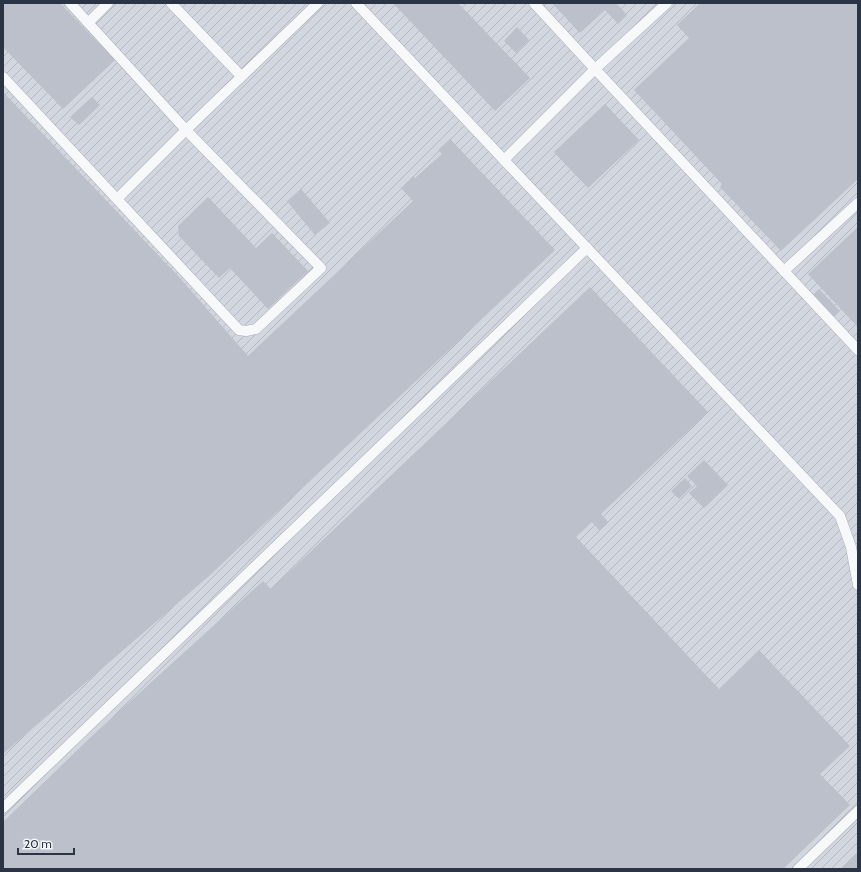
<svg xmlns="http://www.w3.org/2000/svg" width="861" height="872" font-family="Cabin,sans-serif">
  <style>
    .industrial { fill: url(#industrial-furrows) }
    .building { fill: #bbc0ca }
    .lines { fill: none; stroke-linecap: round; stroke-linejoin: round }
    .lane-casing { stroke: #a9aeb7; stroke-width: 11 }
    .lane { stroke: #f7f8fa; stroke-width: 10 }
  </style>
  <defs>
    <pattern id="industrial-furrows" width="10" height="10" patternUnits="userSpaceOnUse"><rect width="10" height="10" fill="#d2d6de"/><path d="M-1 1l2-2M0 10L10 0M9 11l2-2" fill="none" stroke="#b4b8c0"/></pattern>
  </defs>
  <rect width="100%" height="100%" fill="#e4e7ec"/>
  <!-- industrial -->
  <rect class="industrial" x="3" y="3" width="855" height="866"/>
  <!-- building -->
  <g class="building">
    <path d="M3,3H60L115,60L63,109L3,47Z"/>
    <path d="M393,3H458L530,78L495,111Z"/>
    <path d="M552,3H616L627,15L618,24L605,10L580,33Z"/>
    <path d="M700,3H858V179L781,251L720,187L722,184L634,90L689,38L677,25Z"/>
    <path d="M517,27L529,40L516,53L504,41Z"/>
    <path d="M3,92L179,277L248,356L413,201L401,188L413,176L415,178L442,154L438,150L450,139L555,250L209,576L3,754Z"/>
    <path d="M92,97L100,105L79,125L70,117Z"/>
    <path d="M605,104L639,140L588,188L554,152Z"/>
    <path d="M301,189L330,223L315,235L287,201Z"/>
    <path d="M208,197L256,248L272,233L308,271L268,309L230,268L219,278L179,236L178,226Z"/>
    <path d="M858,227V327L808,274Z"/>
    <path d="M590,287L708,412L601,514L608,522L599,530L592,522L576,537L719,689L759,650L850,746L820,774L850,805L783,869H3V822L93,735L263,581L271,589Z"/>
    <path d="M819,289L840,311L834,317L813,295Z"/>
    <path d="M704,460L728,485L704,508L689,493L697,486L687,476Z"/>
    <path d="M685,478L692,486L679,499L671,491Z"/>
    <path d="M858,853V869H841Z"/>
  </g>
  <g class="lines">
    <defs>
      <g id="lane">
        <path d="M70,3L186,130L318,3"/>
        <path d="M171,3L241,76"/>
        <path d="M356,3L504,160L595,69L534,3"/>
        <path d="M667,3L595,69L858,350"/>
        <path d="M88,23L108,3"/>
        <path d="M3,77L239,330L246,331L256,329L321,268L186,130L117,199"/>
        <path d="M504,160L840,516L851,547L858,585"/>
        <path d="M784,271L858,203"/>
        <path d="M3,808L587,248"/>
        <path d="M798,869L858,811"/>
      </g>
    </defs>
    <!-- lane casing -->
    <use href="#lane" class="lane-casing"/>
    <!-- lane -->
    <use href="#lane" class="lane"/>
  </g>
  <!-- border -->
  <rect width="861" height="872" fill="none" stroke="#2b3445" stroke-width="8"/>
  <!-- scale -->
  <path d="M18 848v6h56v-6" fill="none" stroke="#2b3445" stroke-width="2"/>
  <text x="24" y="848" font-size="12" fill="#2b3445" stroke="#f4f6f9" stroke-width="3" paint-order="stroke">20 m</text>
</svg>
